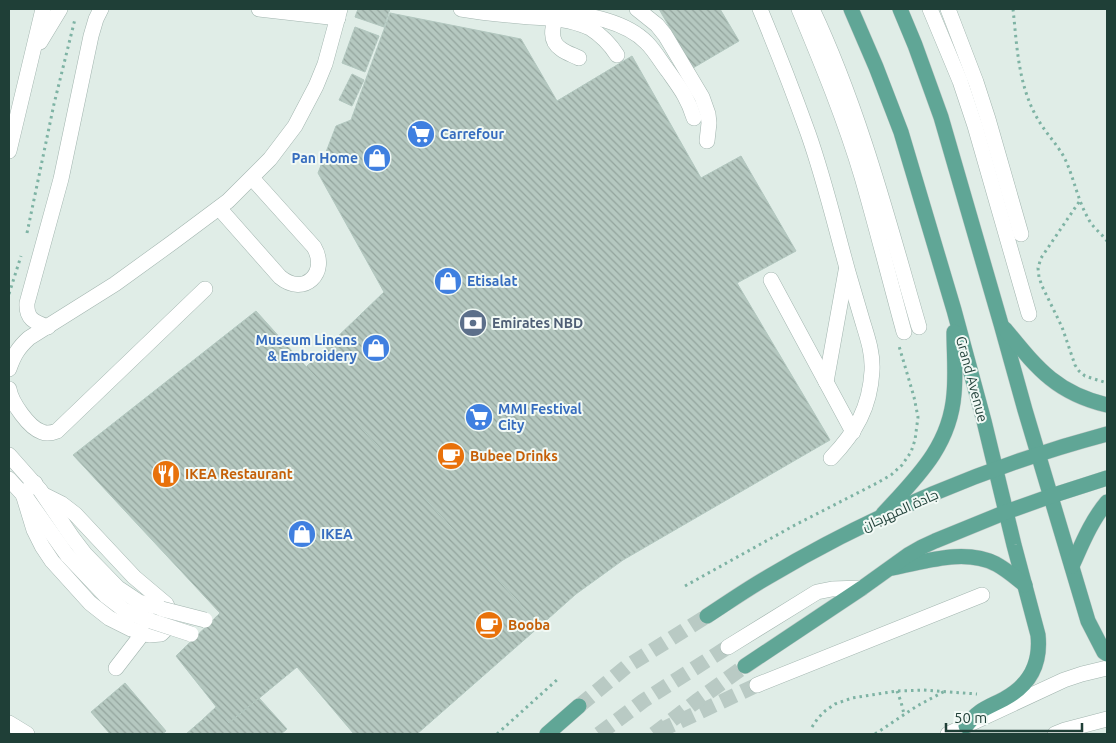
<svg xmlns="http://www.w3.org/2000/svg" width="1116" height="743" font-family="Ubuntu,Cairo,sans-serif">
  <style>
    .building { fill: url(#building-back-hatch); stroke: #b2c7bf }
    .lines { fill: none; stroke-linecap: round; stroke-linejoin: round }
    .minor-tunnel { stroke: #b9cac4; stroke-width: 15; stroke-dasharray: 15 8; stroke-linecap: butt }
    .major-tunnel { stroke: #b9cac4; stroke-width: 15; stroke-dasharray: 15 8; stroke-linecap: butt }
    .minor-casing { stroke: #a2b5af; stroke-width: 16 }
    .major-casing { stroke: #c0c9c7; stroke-width: 16 }
    .path { stroke: #7eb3a4; stroke-width: 3; stroke-dasharray: 2.5 4; stroke-linecap: butt }
    .minor { stroke: #fff; stroke-width: 15 }
    .major { stroke: #60a696; stroke-width: 15 }
    .minor-bridge-casing { stroke: #a2b5af; stroke-width: 16; stroke-linecap: butt }
    .minor-bridge { stroke: #fff; stroke-width: 15 }
    .labels { text-anchor: middle; dominant-baseline: central; stroke-width: 4; stroke-linejoin: round; paint-order: stroke }
    .shop-label { font-size: 14px; font-weight: bold; fill: #366cbe; stroke: #f1f9f5; text-anchor: start }
    .service-label { font-size: 14px; font-weight: bold; fill: #4e5e75; stroke: #f1f9f5; text-anchor: start }
    .street-label { font-size: 14px; fill: #1f3f37; stroke: #f1f9f5 }
    .food-label { font-size: 14px; font-weight: bold; fill: #c56008; stroke: #f1f9f5; text-anchor: start }
  </style>
  <defs>
    <pattern id="building-back-hatch" width="6" height="6" patternUnits="userSpaceOnUse" patternTransform="scale(1.25)"><rect width="6" height="6" fill="#b5c8c0"/><path d="M-1 5l2 2M0 0l6 6M5-1l2 2" fill="none" stroke="#93a49d"/></pattern>
  </defs>
  <rect width="100%" height="100%" fill="#e0ede7"/>
  <!-- building -->
  <g class="building">
    <path d="M358,9H390L384,27L355,17Z"/>
    <path d="M659,9H720L739,41L693,68Z"/>
    <path d="M390,13L521,39L557,101L632,56L701,178L741,156L796,251L737,283L830,440L623,560L576,594L540,626L306,367L384,292L318,173L336,126L351,120Z"/>
    <path d="M355,27L379,36L365,72L342,63Z"/>
    <path d="M352,74L364,80L352,106L339,100Z"/>
    <path d="M256,311L540,626L417,734H354L297,667L229,723L176,656L220,613L73,455Z"/>
    <path d="M125,683L166,731L162,734H110L91,712Z"/>
    <path d="M259,698L287,729L281,734H213L201,721L216,707L229,723Z"/>
    <path d="M201,721L213,734H186Z"/>
  </g>
  <g class="lines">
    <!-- minor-tunnel -->
    <g class="minor-tunnel">
      <path d="M659,731L757,685"/>
      <path d="M599,734L643,701L728,647"/>
    </g>
    <!-- major-tunnel -->
    <g class="major-tunnel">
      <path d="M579,706L626,667L707,616"/>
      <path d="M654,734L698,700L745,666"/>
    </g>
    <defs>
      <g id="minor">
        <path d="M259,9L338,18"/>
        <path d="M461,9C484,13 507,15 530,17C550,18 571,19 590,28C601,35 610,44 617,55"/>
        <path d="M546,9C578,14 623,18 647,43C655,51 661,62 668,71C680,88 688,98 694,118"/>
        <path d="M637,9L657,25L665,35L702,97L708,114L709,123L707,141"/>
        <path d="M760,9C777,50 793,91 808,133C824,178 835,225 848,272C853,289 858,306 863,323C868,339 873,354 872,371C870,407 856,432 831,458"/>
        <path d="M799,9C822,64 845,120 862,177C877,229 890,281 904,332"/>
        <path d="M812,9C860,111 888,220 919,327"/>
        <path d="M930,9L960,81L975,126L1029,314"/>
        <path d="M948,9L976,82L988,119L1021,234"/>
        <path d="M557,11C554,23 547,40 561,49C566,53 573,55 579,58"/>
        <path d="M40,42L60,9"/>
        <path d="M9,151L43,9"/>
        <path d="M219,208L280,277C304,297 329,273 314,247L252,178"/>
        <path d="M771,280L853,432"/>
        <path d="M48,327C34,322 26,319 27,303L61,179L91,36L96,19L101,9"/>
        <path d="M9,369C14,355 18,348 29,338L115,284L173,242L228,201L270,159L295,126L316,86L325,64L340,9"/>
        <path d="M826,382L846,271"/>
        <path d="M9,389C11,402 29,428 42,432C47,434 52,433 57,431L205,289"/>
        <path d="M9,455L40,490L72,537L85,554L118,588L139,602L162,609"/>
        <path d="M9,479L28,500L67,555L106,596L123,609L132,614L151,621"/>
        <path d="M35,483L23,494L34,530L42,546L52,561L90,603L109,618L131,629L149,635L161,634L169,626L171,614L166,604L134,577L75,514L62,504L44,495"/>
        <path d="M728,647L817,592L832,589L862,588"/>
        <path d="M116,668L143,633"/>
        <path d="M757,685L982,595"/>
        <path d="M9,723L27,734"/>
        <path d="M948,734L1064,680L1082,674L1107,668"/>
        <path d="M1055,734L1065,730L1107,719"/>
      </g>
      <g id="major">
        <path d="M851,9L876,67L901,132L954,310L984,421L1014,545L1038,635C1041,664 1030,685 1004,699C987,708 979,709 966,726"/>
        <path d="M900,9L915,45L941,117L1001,324L1025,410L1088,621L1104,652L1107,654"/>
        <path d="M1005,329C1037,368 1056,393 1107,405"/>
        <path d="M883,514C917,477 950,446 954,394C956,373 954,352 954,332"/>
        <path d="M1072,566C1082,544 1091,521 1107,502"/>
        <path d="M892,568C925,562 964,548 996,564C1007,570 1016,578 1025,585"/>
        <path d="M707,616C727,603 747,589 768,577C872,515 990,465 1107,434"/>
        <path d="M745,666L862,588L908,555L922,547L935,541L1006,512L1051,496L1107,478"/>
        <path d="M547,734L579,706"/>
      </g>
    </defs>
    <!-- minor casing -->
    <use href="#minor" class="minor-casing"/>
    <!-- major casing -->
    <use href="#major" class="major-casing"/>
    <!-- path -->
    <g class="path">
      <path d="M1013,9C1017,46 1018,83 1036,116C1044,131 1056,143 1064,157C1074,177 1077,199 1088,218C1092,227 1101,233 1107,241"/>
      <path d="M1079,202L1041,258L1038,268L1039,277L1042,286L1062,327L1075,365L1079,371L1085,376L1107,383"/>
      <path d="M27,233L54,104L75,19"/>
      <path d="M9,294L21,256"/>
      <path d="M685,586L795,525L877,483L891,475L902,465L911,452L915,440L918,417L914,397L899,346"/>
      <path d="M897,691L901,702L904,714"/>
      <path d="M812,727L818,718L825,711L835,704L852,698L897,691L924,690L977,694"/>
      <path d="M497,734L559,678"/>
      <path d="M875,734L917,706L945,691"/>
    </g>
    <!-- minor -->
    <use href="#minor" class="minor"/>
    <!-- major -->
    <use href="#major" class="major"/>
    <defs>
      <g id="minor-bridge">
        <path d="M162,609L205,620"/>
        <path d="M151,621L191,634"/>
      </g>
    </defs>
    <!-- minor-bridge casing -->
    <use href="#minor-bridge" class="minor-bridge-casing"/>
    <!-- minor-bridge -->
    <use href="#minor-bridge" class="minor-bridge"/>
  </g>
  <!-- icons -->
  <defs>
    <symbol id="supermarket-disc" viewBox="-11 -11 22 22"><circle r="9.5" fill="#3f7fe0" stroke="#f1f9f5"/><path d="M-6-5.5h2.5l.6 2H6L4.5 2H-2.5L-4.4-4H-6ZM-1.5 3.2a1.3 1.3 0 1 0 .1 0ZM3 3.2a1.3 1.3 0 1 0 .1 0Z" fill="#fff"/></symbol>
    <symbol id="shop-disc" viewBox="-11 -11 22 22"><circle r="9.5" fill="#3f7fe0" stroke="#f1f9f5"/><path d="M-5-2.5h2.3a2.7 3.5 0 0 1 5.4 0H5L5.5 6h-11ZM-1.5-2.5h3a1.5 2.3 0 0 0-3 0Z" fill="#fff"/></symbol>
    <symbol id="bank-disc" viewBox="-11 -11 22 22"><circle r="9.5" fill="#5c6f8a" stroke="#f1f9f5"/><path d="M-6-4H6V4H-6ZM0-2.3a2.3 2.3 0 1 0 0 4.6a2.3 2.3 0 1 0 0-4.6Z" fill="#fff"/></symbol>
    <symbol id="cafe-disc" viewBox="-11 -11 22 22"><circle r="9.5" fill="#e8710a" stroke="#f1f9f5"/><path d="M-5.5-4.5H6V0H3Q3 3.5 0 3.5H-2.5Q-5.5 3.5-5.5 0ZM3-3.2v2h1.7v-2ZM-6 4.5H4V6H-6Z" fill="#fff"/></symbol>
    <symbol id="restaurant-disc" viewBox="-11 -11 22 22"><circle r="9.5" fill="#e8710a" stroke="#f1f9f5"/><path d="M-5-6h1v4h1v-4h1v4h1v-4h1v5L-1.5 .5V6h-2V.5L-5-1ZM5-6V6H3V1.5H1.5Q1.5-4 5-6Z" fill="#fff"/></symbol>
  </defs>
  <g fill-rule="evenodd">
    <use href="#supermarket-disc" x="405" y="118" width="32" height="32"/>
    <use href="#shop-disc" x="361" y="142" width="32" height="32"/>
    <use href="#shop-disc" x="432" y="265" width="32" height="32"/>
    <use href="#bank-disc" x="457" y="307" width="32" height="32"/>
    <use href="#shop-disc" x="360" y="332" width="32" height="32"/>
    <use href="#supermarket-disc" x="463" y="401" width="32" height="32"/>
    <use href="#cafe-disc" x="435" y="440" width="32" height="32"/>
    <use href="#restaurant-disc" x="150" y="458" width="32" height="32"/>
    <use href="#shop-disc" x="286" y="518" width="32" height="32"/>
    <use href="#cafe-disc" x="473" y="609" width="32" height="32"/>
  </g>
  <g class="labels">
    <!-- shop labels -->
    <g class="shop-label">
      <text x="440" y="134">Carrefour</text>
      <text x="358" y="158" text-anchor="end">Pan Home</text>
      <text x="467" y="281">Etisalat</text>
      <text x="357" y="340" text-anchor="end">Museum Linens<tspan x="357" dy="16">&amp; Embroidery</tspan></text>
      <text x="498" y="409">MMI Festival<tspan x="498" dy="16">City</tspan></text>
      <text x="321" y="534">IKEA</text>
    </g>
    <!-- service labels -->
    <g class="service-label">
      <text x="492" y="323">Emirates NBD</text>
    </g>
    <!-- street labels -->
    <g class="street-label">
      <text transform="translate(972 379) rotate(75)">Grand Avenue</text>
      <text transform="translate(900 510) rotate(-24)">جادة المهرجان</text>
    </g>
    <!-- food labels -->
    <g class="food-label">
      <text x="470" y="456">Bubee Drinks</text>
      <text x="185" y="474">IKEA Restaurant</text>
      <text x="508" y="625">Booba</text>
    </g>
  </g>
  <!-- border -->
  <rect width="1116" height="743" fill="none" stroke="#1f3f37" stroke-width="20"/>
  <!-- scale -->
  <path d="M946 723v8h136v-8" fill="none" stroke="#1f3f37" stroke-width="2.5"/>
  <text x="954" y="723" font-size="15" fill="#1f3f37" stroke="#f1f9f5" stroke-width="4" paint-order="stroke">50 m</text>
</svg>
